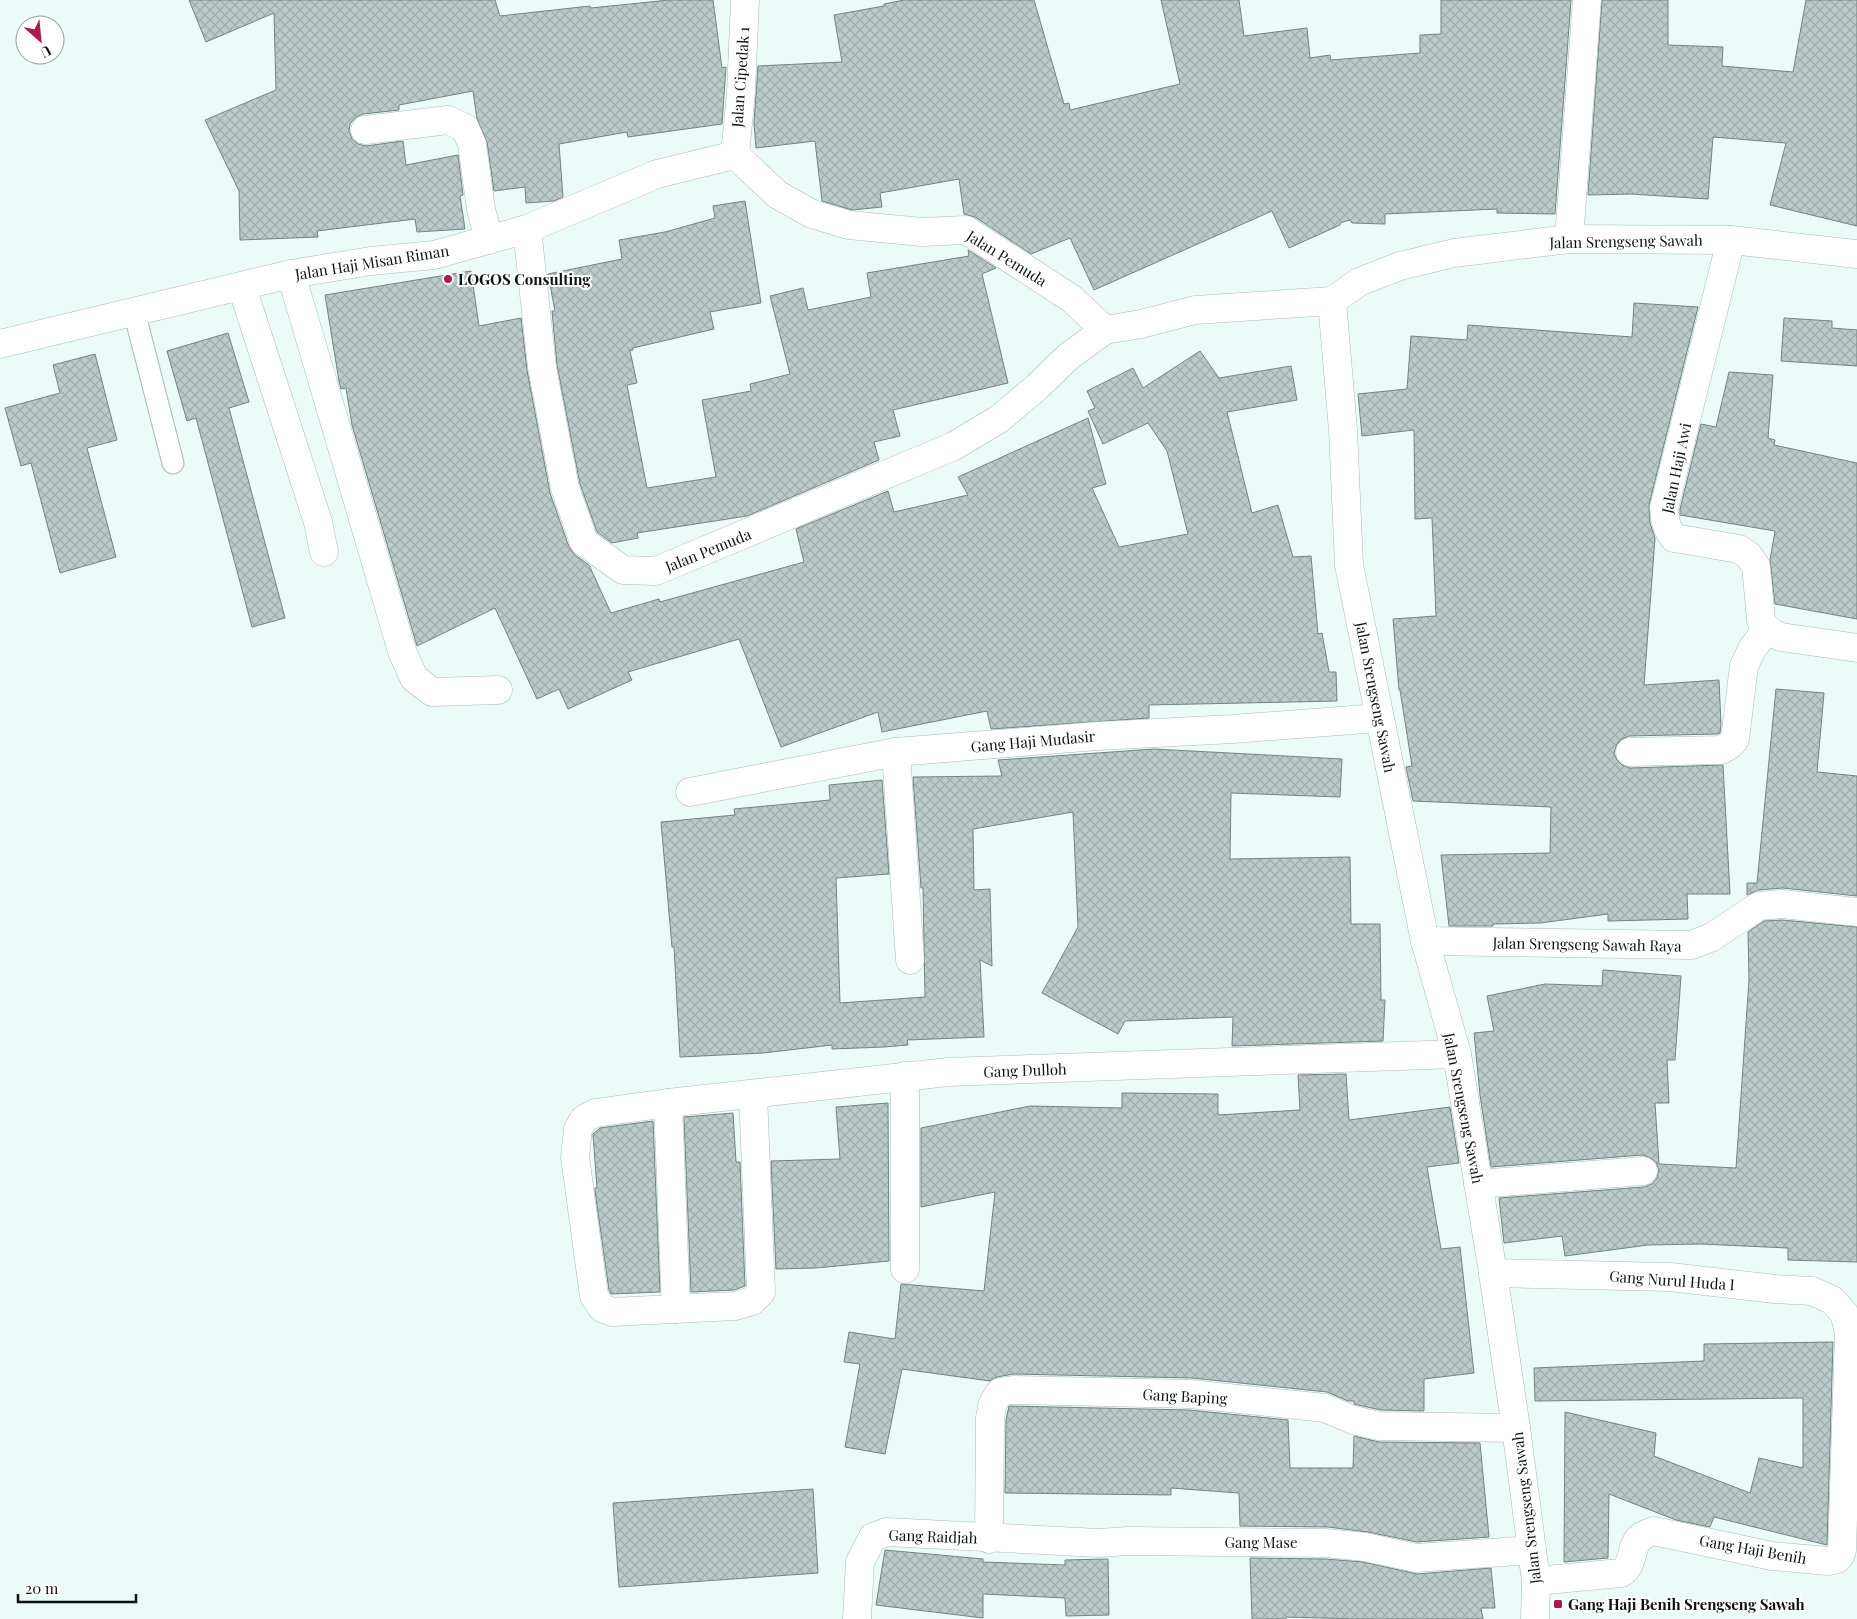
<svg xmlns="http://www.w3.org/2000/svg" width="1857" height="1619" font-family="'Playfair Display',serif">
  <style>
    .building { fill: url(#building-cross-hatch); stroke: #748380 }
    .lines { fill: none; stroke-linecap: round; stroke-linejoin: round }
    .lane-casing { stroke: #a9b9b7; stroke-width: 23 }
    .street-casing { stroke: #a9b9b7; stroke-width: 29 }
    .secondary-casing { stroke: #a9b9b7; stroke-width: 29 }
    .lane { stroke: #fff; stroke-width: 21 }
    .street { stroke: #fff; stroke-width: 28 }
    .secondary { stroke: #fff; stroke-width: 28 }
    .poi-dot { fill: #ab1a53; stroke: #fff; stroke-width: 2 }
    .labels { text-anchor: middle; dominant-baseline: central; stroke-width: 4; stroke-linejoin: round; paint-order: stroke }
    .street-label { font-size: 15px; fill: #0b1110; stroke: #fff }
    .poi-label { font-size: 15px; font-weight: bold; fill: #0b1110; stroke: #fff; text-anchor: start }
  </style>
  <defs>
    <pattern id="building-cross-hatch" width="8" height="8" patternUnits="userSpaceOnUse" patternTransform="scale(1.25)"><rect width="8" height="8" fill="#bbcbc9"/><path d="M0 0l8 8M0 8l8-8" fill="none" stroke="#9fadac"/></pattern>
  </defs>
  <rect width="100%" height="100%" fill="#eafbf8"/>
  <!-- building -->
  <g class="building">
    <path d="M189,0H495L500,16L590,6L591,8L669,0H713L722,68L726,67L722,124L628,137L627,132L559,144L563,197L554,201L526,203L525,187L494,191L487,142L477,119L473,91L399,105V110L363,114L356,117L350,124L349,131L352,139L358,144L366,146L403,141L406,165L458,155L463,195L460,196L465,229L417,232L415,219L317,231L318,237L240,240L239,191L205,120L276,90L274,13L206,42Z"/>
    <path d="M904,0H1034L1064,104L1069,103L1070,110L1180,84L1161,0H1239L1244,36L1307,28L1310,58L1330,55L1331,60L1420,53V35L1441,34V0H1571L1555,214L1497,213V209L1385,214V224L1352,223L1350,220L1340,223V225L1289,248L1272,211L1094,290L1070,238L1031,254L975,217L964,214L959,179L880,193L882,207L852,210L822,201L815,141L756,148L754,123L758,66L842,62L834,15L884,6V4Z"/>
    <path d="M1602,0H1668V45L1723,47L1722,66L1793,72L1806,0H1857V226L1770,205L1786,143L1713,137L1708,199L1631,194L1588,195Z"/>
    <path d="M745,201L761,303L710,312L714,329L633,348V350L630,351L637,383L627,385L647,488L716,477L702,400L751,391L750,384L790,374L770,296L803,288L808,310L871,297L867,273L969,256L968,250L996,268L982,274L1008,383L893,410L900,436L874,442L879,460L747,516L637,533L638,538L612,543L597,532L580,484L557,365L552,311H555L548,274L622,259L619,240L665,232L715,218L713,206Z"/>
    <path d="M471,271L479,326L521,318L527,370L550,493L569,547L575,555L589,565L611,613L659,599L660,602L804,562L796,529L888,491L894,512L968,495L958,477L1088,418L1106,484L1092,488L1119,547L1188,534L1167,451L1148,423L1103,444L1088,411L1095,408L1087,391L1133,368L1143,388L1200,351L1219,378L1291,366L1297,400L1227,412L1252,513L1278,505L1293,557L1311,556L1318,634L1322,633L1329,672H1336L1337,701L1149,705V718L991,729L987,711L882,732L878,712L781,747L739,639L628,672L632,680L568,709L559,689L537,699L495,608L417,646L352,425L346,388L341,389L339,381L325,295Z"/>
    <path d="M1634,303L1698,307L1649,505L1650,523L1655,538L1644,685L1719,680L1721,724L1720,733L1717,734L1629,736L1622,739L1617,744L1614,753L1617,760L1622,765L1630,768L1723,765L1730,894H1687L1688,919L1608,921V914L1540,923L1493,924V926H1449L1441,855L1550,853L1551,807L1413,801L1406,767L1412,766L1400,690H1399L1393,619L1436,616L1432,518L1415,519L1414,430L1362,436L1358,394L1407,389L1411,336L1467,340L1468,325L1632,337Z"/>
    <path d="M1784,318L1832,321V328L1857,330V366L1781,361Z"/>
    <path d="M228,333L249,402L229,408L285,618L252,627L196,418L187,421L167,351Z"/>
    <path d="M95,354L117,440L87,448L116,557L60,573L31,463L21,466L5,408L60,393L53,365Z"/>
    <path d="M1729,372L1773,375L1768,438L1775,440L1774,445L1857,463V619L1775,604L1770,560L1775,531L1680,515V509L1701,424L1716,427Z"/>
    <path d="M1776,689L1824,693L1817,772L1857,776V896L1783,888L1758,890L1747,895V883H1757Z"/>
    <path d="M1154,749L1342,759L1340,797L1231,793L1230,859L1350,857L1351,924H1380L1381,1000H1385L1383,1041L1232,1046L1233,1017L1125,1021L1118,1034L1042,993L1078,927L1073,812L973,829L974,890L990,889L992,966L980,960L984,1037L907,1040L908,1045L884,1047L832,1049V1045L763,1053L680,1057L674,947H672L661,822L735,815L734,809L830,800L829,785L882,780L889,874L836,878L840,1003L925,997L923,888H921L913,777L1002,776L998,760Z"/>
    <path d="M1782,920L1857,927V1262L1788,1260V1248L1701,1244L1648,1245L1565,1256L1562,1236L1504,1243L1499,1198L1644,1187L1652,1184L1657,1178L1659,1170L1656,1162L1649,1157L1642,1155L1491,1167L1480,1095L1474,1033L1494,1031L1487,996L1545,984L1602,986L1603,970L1681,976L1675,1060H1667L1669,1103H1655L1659,1164L1736,1168L1749,980L1748,932L1764,921Z"/>
    <path d="M1346,1074L1349,1120L1450,1107L1459,1163L1427,1167L1441,1249L1460,1247L1474,1373L1424,1379V1411L1381,1410L1358,1405L1354,1404V1401H1348L1327,1392L1192,1378L1013,1374L997,1377L990,1381L902,1369L885,1454L845,1447L860,1364L844,1362L849,1332L895,1339L901,1284L984,1291L995,1192L921,1207V1128L1030,1106L1122,1108V1093L1218,1094V1115L1300,1110L1298,1075Z"/>
    <path d="M888,1103L889,1261L816,1268L776,1269L771,1161L840,1159L836,1107Z"/>
    <path d="M733,1113L736,1162H740L745,1286L734,1290L691,1292L684,1117Z"/>
    <path d="M653,1121L660,1292L611,1294L609,1290L595,1191V1188H597L593,1134L600,1128Z"/>
    <path d="M1833,1342L1827,1545L1714,1517L1710,1527L1676,1520L1609,1494L1608,1558L1564,1562L1565,1412L1656,1433L1654,1456L1750,1493L1759,1458L1803,1468V1398L1535,1401L1534,1368L1704,1361V1344Z"/>
    <path d="M1009,1406L1189,1410L1288,1420L1290,1468H1353L1354,1436L1379,1442L1480,1443L1489,1537L1417,1542L1368,1532L1328,1527L1240,1526L1239,1493L1171,1488V1495L1005,1493L1006,1420Z"/>
    <path d="M813,1489L818,1573L619,1587L613,1503Z"/>
    <path d="M885,1550L983,1559V1562L1065,1565V1560L1108,1559L1109,1615L1066,1616L1065,1598L983,1594V1618L876,1605Z"/>
    <path d="M1250,1558L1325,1559L1363,1562L1417,1574L1491,1568L1495,1608H1481L1483,1619H1356L1286,1617V1619H1252Z"/>
  </g>
  <g class="lines">
    <defs>
      <path id="lane" d="M134,311L173,463"/>
      <g id="street">
        <path d="M365,130L448,120L465,128L472,144L481,209L489,240"/>
        <path d="M735,155L778,195L812,214L849,225L922,232L966,230L1072,299L1105,330"/>
        <path d="M735,155L741,92L745,0"/>
        <path d="M527,229L542,367L565,488L584,542L623,570L656,571L954,446L999,419L1037,387L1069,356L1105,330L1141,324L1195,310L1332,301"/>
        <path d="M1569,239L1587,0"/>
        <path d="M1731,240L1664,508C1665,521 1666,528 1674,538L1739,549L1748,555L1756,566L1761,620C1764,629 1772,633 1781,637L1857,648"/>
        <path d="M291,274L402,651L414,678L432,692L498,690"/>
        <path d="M242,287L318,522L324,552"/>
        <path d="M0,344L291,274L371,261L434,255L527,229L657,174L735,155"/>
        <path d="M896,752L910,960"/>
        <path d="M1630,752L1721,750L1730,745L1735,739L1744,666L1752,649L1767,629"/>
        <path d="M690,792L896,752L1097,736L1233,729L1379,718"/>
        <path d="M1425,941L1692,945L1712,937L1759,906L1782,904L1857,912"/>
        <path d="M753,1094L761,1292L752,1301L735,1306L612,1312L602,1308L594,1296L575,1157L578,1129L584,1119L595,1113L668,1103L948,1072L1457,1054"/>
        <path d="M668,1103L676,1309"/>
        <path d="M1478,1184L1643,1171"/>
        <path d="M905,1269V1076"/>
        <path d="M1493,1273L1670,1277L1775,1289L1812,1291L1832,1300L1844,1313L1849,1332L1842,1550C1840,1559 1837,1560 1828,1561L1772,1556L1654,1531C1650,1532 1646,1534 1642,1536C1629,1545 1635,1566 1621,1573L1536,1581"/>
        <path d="M989,1539L990,1418L993,1403L1000,1392L1013,1390L1190,1394L1325,1408L1353,1420L1379,1426L1516,1428"/>
        <path d="M857,1619L860,1562L873,1537L887,1532L1099,1543L1128,1541L1326,1543L1365,1547L1416,1558L1532,1550"/>
      </g>
      <path id="secondary" d="M1535,1619L1536,1581L1516,1428L1493,1273L1457,1054L1425,941L1349,565L1343,430L1332,301L1359,282L1400,266L1454,253L1569,239L1731,240L1857,254"/>
    </defs>
    <!-- lane casing -->
    <use href="#lane" class="lane-casing"/>
    <!-- street casing -->
    <use href="#street" class="street-casing"/>
    <!-- secondary casing -->
    <use href="#secondary" class="secondary-casing"/>
    <!-- lane -->
    <use href="#lane" class="lane"/>
    <!-- street -->
    <use href="#street" class="street"/>
    <!-- secondary -->
    <use href="#secondary" class="secondary"/>
  </g>
  <!-- markers -->
  <g class="poi-dot">
    <circle cx="448" cy="279" r="5"/>
    <rect x="1553" y="1599" width="10" height="10" rx="2.5"/>
  </g>
  <g class="labels">
    <!-- street labels -->
    <g class="street-label">
      <text transform="translate(740 77) rotate(-86)">Jalan Cipedak 1</text>
      <text transform="translate(1626 241) rotate(-1)">Jalan Srengseng Sawah</text>
      <text transform="translate(1007 258) rotate(32)">Jalan Pemuda</text>
      <text transform="translate(372 262) rotate(-9)">Jalan Haji Misan Riman</text>
      <text transform="translate(1676 468) rotate(-78)">Jalan Haji Awi</text>
      <text transform="translate(708 550) rotate(-22)">Jalan Pemuda</text>
      <text transform="translate(1376 697) rotate(79)">Jalan Srengseng Sawah</text>
      <text transform="translate(1033 741) rotate(-5)">Gang Haji Mudasir</text>
      <text transform="translate(1587 944) rotate(1)">Jalan Srengseng Sawah Raya</text>
      <text transform="translate(1025 1070) rotate(-2)">Gang Dulloh</text>
      <text transform="translate(1464 1108) rotate(79)">Jalan Srengseng Sawah</text>
      <text transform="translate(1672 1280) rotate(4)">Gang Nurul Huda I</text>
      <text transform="translate(1185 1396) rotate(3)">Gang Baping</text>
      <text transform="translate(1526 1508) rotate(-97)">Jalan Srengseng Sawah</text>
      <text transform="translate(933 1536) rotate(2)">Gang Raidjah</text>
      <text x="1261" y="1542">Gang Mase</text>
      <text transform="translate(1753 1549) rotate(10)">Gang Haji Benih</text>
    </g>
    <!-- poi labels -->
    <g class="poi-label">
      <text x="458" y="279">LOGOS Consulting</text>
      <text x="1568" y="1604">Gang Haji Benih Srengseng Sawah</text>
    </g>
  </g>
  <!-- north arrow -->
  <g transform="translate(40 40) rotate(153)"><circle r="24" fill="#ffffff" stroke="#9da09f"/>
  <path d="M0-4L9 19L0 12L-9 19Z" fill="#ab1a53"/>
  <text y="-8" font-size="14" font-weight="bold" text-anchor="middle" fill="#0b1110">U</text>
  </g>
  <!-- scale -->
  <path d="M18 1594v8h118v-8" fill="none" stroke="#0b1110" stroke-width="2.5"/>
  <text x="25" y="1594" font-size="15" fill="#0b1110" stroke="#ffffff" stroke-width="4" paint-order="stroke">20 m</text>
</svg>
